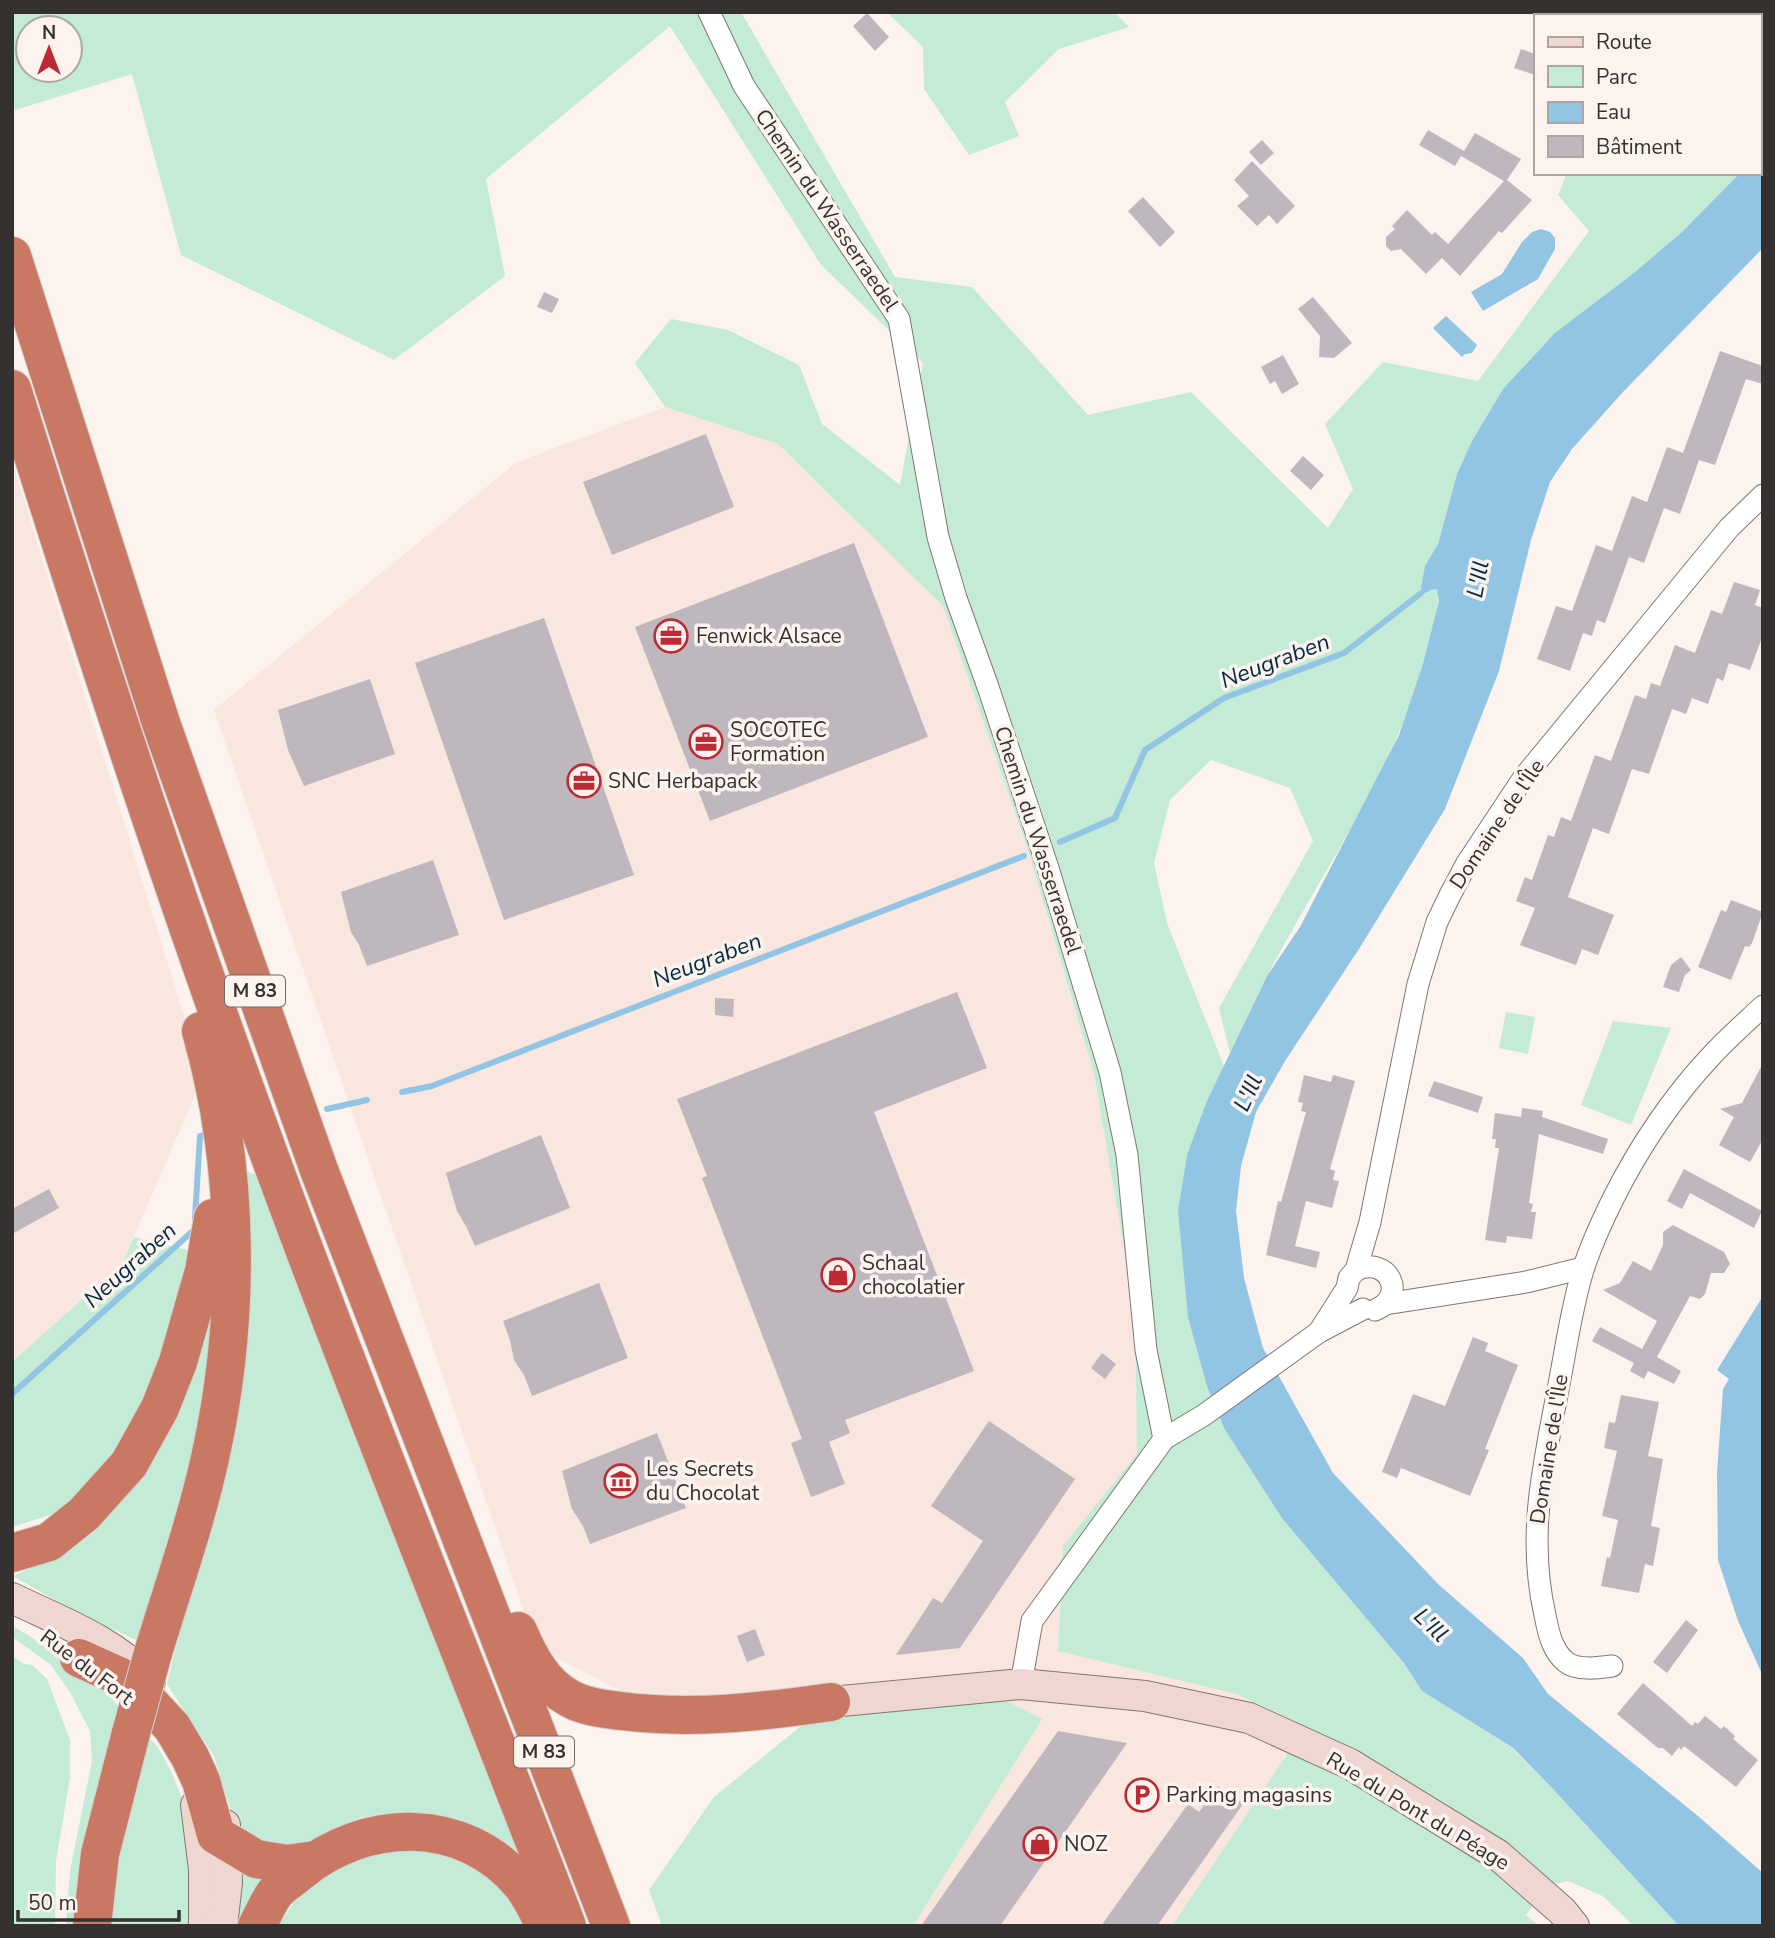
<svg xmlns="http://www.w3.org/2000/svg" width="1775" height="1938" font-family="'Nunito Sans',sans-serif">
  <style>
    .built { fill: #f9e6df }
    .green { fill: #c3ebd5; fill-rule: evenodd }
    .water { fill: #92c4e3 }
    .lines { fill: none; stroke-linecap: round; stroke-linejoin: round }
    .stream { stroke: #92c4e3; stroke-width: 6 }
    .building { fill: #beb7bd }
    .street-casing { stroke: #807774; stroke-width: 23 }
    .secondary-casing { stroke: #807774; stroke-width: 32 }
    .highway-casing { stroke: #d3d2d1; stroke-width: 40 }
    .street { stroke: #fff; stroke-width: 21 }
    .secondary { stroke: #efd6d0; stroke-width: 30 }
    .highway { stroke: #c97864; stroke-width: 38 }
    .highway-bridge-casing { stroke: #d3d2d1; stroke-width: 40; stroke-linecap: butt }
    .highway-bridge { stroke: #c97864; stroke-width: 38 }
    .labels { text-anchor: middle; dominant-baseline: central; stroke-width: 7; stroke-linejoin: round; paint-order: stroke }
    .shield { fill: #fcf2ee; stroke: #716b69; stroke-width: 2 }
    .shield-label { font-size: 19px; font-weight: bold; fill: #353130 }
    .street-label { font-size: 21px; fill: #353130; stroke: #fcf2ee }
    .poi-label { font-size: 21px; fill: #353130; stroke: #fcf2ee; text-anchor: start }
    .water-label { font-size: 23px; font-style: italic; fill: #022d43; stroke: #fcf2ee }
  </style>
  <rect width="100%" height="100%" fill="#fcf2ee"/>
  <!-- built -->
  <g class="built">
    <path d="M665,407L778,444L943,606L1027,847L1094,1073L1135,1312L1137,1454L1063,1546L1058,1651L1236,1694L1295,1721L1304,1729L1172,1926H913L1041,1719L978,1686L659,1711L536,1647L214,710L517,462Z"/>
    <path d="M12,461L203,1077L122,1264L12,1362Z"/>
  </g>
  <!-- green -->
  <g class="green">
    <path d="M12,12H741L895,277L972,287L1088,415L1191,392L1328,528L1353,489L1325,424L1383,362L1478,381L1589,231L1558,195L1567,173H1740L1682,232L1503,389L1472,441L1457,474L1438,544L1425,567L1422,595L1431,590L1438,589C1440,608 1432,627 1428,646C1399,767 1324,867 1267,976C1254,1001 1243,1028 1230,1053L1219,1008L1313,841L1290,788L1211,760L1170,800L1154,863L1167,923L1224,1066L1187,1155L1178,1210L1404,1663L1422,1691L1512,1748L1553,1789L1679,1926H1634L1603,1896L1568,1881L1547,1886L1526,1915L1539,1926H1172L1304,1729L1295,1721L1236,1694L1058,1651L1063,1546L1137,1454L1135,1312L1094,1073L1027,847L943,606L778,444L665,407L635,363L671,319L728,330L799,365L822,424L900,485L923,363L821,265L670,26L486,179L505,276L394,360L181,255L132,74L15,110L12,100ZM28,28H70V70H28Z"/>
    <path d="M887,12H1114L1129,27L1059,49L1005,102L1019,136L969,155L924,89L923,47Z"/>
    <path d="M1676,12H1763V147L1759,152V16H1673Z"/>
    <path d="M1506,1012L1535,1017L1528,1054L1499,1048Z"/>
    <path d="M1613,1021L1671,1028L1631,1125L1581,1105Z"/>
    <path d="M241,1169L256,1175L388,1519L530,1873L405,1815L361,1817L293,1849L260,1843L234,1820L214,1756L167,1684L197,1559Z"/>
    <path d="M134,1237L196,1252L148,1394L96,1482L56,1513L12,1527V1362L122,1264Z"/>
    <path d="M207,1313L216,1315L208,1410L138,1641L78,1613L13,1576L47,1561Z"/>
    <path d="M12,1626L31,1637L98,1682L122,1711L77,1926H66L70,1871L92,1761L90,1731L70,1692L50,1664L12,1637Z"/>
    <path d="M12,1656L24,1664L32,1665L47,1679L70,1740V1777L56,1861L55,1926H12Z"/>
    <path d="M978,1686L1042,1719L913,1926H662L649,1890L714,1797L801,1726L843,1697Z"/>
    <path d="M144,1733L157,1746L171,1771L192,1823L191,1926H101Z"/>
    <path d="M431,1847L492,1875L512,1904L523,1926H278L311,1878L351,1856Z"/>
    <path d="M234,1859L281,1876L246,1926H233Z"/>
  </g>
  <!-- water -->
  <g class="water">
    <path d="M1763,147V248L1623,392L1572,449L1550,482L1531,540L1499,671L1445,809L1359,949L1285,1061L1256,1112L1241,1166L1236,1211L1244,1278L1263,1348L1333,1473L1439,1585L1523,1658L1548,1694L1698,1816L1763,1873V1926H1679L1553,1789L1513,1748L1422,1691L1404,1663L1282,1518L1224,1428L1207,1386L1188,1317L1178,1210L1187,1155L1207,1101L1267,976L1300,927L1399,735L1423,664L1439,601L1437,589L1431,590L1422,595L1420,594L1425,566L1438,544L1457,474L1472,441L1503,389L1555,333L1634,273L1682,232L1740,173H1759V152Z"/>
    <path d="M1541,229L1550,232L1555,238V249L1538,279L1483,311L1471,292L1502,274L1522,242L1532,232Z"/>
    <path d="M1446,316L1477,345L1472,353L1465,354L1462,357L1433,328Z"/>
    <path d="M1763,1296V1676L1738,1621L1718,1560L1717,1472L1723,1389L1729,1379L1717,1370Z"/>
  </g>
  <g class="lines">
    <!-- stream -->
    <g class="stream">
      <path d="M1060,842L1115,818L1145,750L1224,698L1344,653L1420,594"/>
      <path d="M402,1092L432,1086L1024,856"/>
      <path d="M327,1109L367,1100"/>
      <path d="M195,1218L200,1136L210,1134"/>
      <path d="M12,1394L195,1229"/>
    </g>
  </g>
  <!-- building -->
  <g class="building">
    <path d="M867,13L889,37L875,51L853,26Z"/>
    <path d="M1521,49L1535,54V75L1514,68Z"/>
    <path d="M1428,130L1464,151L1475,133L1521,159L1507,180L1532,200L1502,233L1499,231L1460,276L1442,258L1426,274L1401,249L1391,251L1386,246V237L1395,229L1392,226L1407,210L1432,235L1435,232L1448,244L1504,181L1461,156L1455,166L1419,145Z"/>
    <path d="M1262,140L1274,153L1261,165L1249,152Z"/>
    <path d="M1252,161L1295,206L1277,224L1269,215L1257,226L1237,206L1249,196L1234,180Z"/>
    <path d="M1143,197L1175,232L1160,247L1128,211Z"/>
    <path d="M544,292L559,299L552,313L537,307Z"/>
    <path d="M1313,297L1352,343L1334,358L1319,357L1320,336L1298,309Z"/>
    <path d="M1720,351L1763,366V384L1746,379L1715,465L1699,460L1680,514L1664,508L1644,563L1629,557L1605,623L1597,620L1592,636L1583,633L1570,671L1537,659L1556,606L1572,611L1596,545L1612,551L1632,496L1647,502L1667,447L1683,453Z"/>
    <path d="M1283,355L1299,384L1282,394L1275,381L1270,384L1261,367Z"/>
    <path d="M706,434L734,507L612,555L583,482Z"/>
    <path d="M1303,456L1324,475L1311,490L1290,471Z"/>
    <path d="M854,543L928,737L710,821L635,627Z"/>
    <path d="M1734,582L1760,590L1755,605L1763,608V635L1750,670L1729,663L1723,681L1717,678L1708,704L1692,698L1686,714L1672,709L1649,774L1632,769L1609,834L1593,828L1568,897L1614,915L1598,955L1582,949L1576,965L1520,945L1535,908L1516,901L1525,877L1532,880L1548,835L1554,837L1561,817L1571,821L1595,755L1611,761L1635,695L1646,699L1651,683L1660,686L1675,645L1695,653L1711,610L1722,614Z"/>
    <path d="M544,618L634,875L504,920L415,663Z"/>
    <path d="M370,679L395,754L304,786L288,750L278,710Z"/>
    <path d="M433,860L459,935L367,966L359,945L351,932L341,892Z"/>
    <path d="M1731,900L1763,912L1752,943L1749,947L1745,946L1731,980L1698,967L1721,910L1726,912Z"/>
    <path d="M1681,957L1691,970L1685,975L1679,992L1663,987L1671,965Z"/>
    <path d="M957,992L987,1068L874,1112L974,1371L845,1420L850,1433L829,1442L845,1484L811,1497L791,1443L802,1439L702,1178L707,1176L677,1099Z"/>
    <path d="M715,998L734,999L733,1017L715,1015Z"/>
    <path d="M1763,1063V1139L1750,1162L1719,1145L1734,1117L1720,1109L1742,1103Z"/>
    <path d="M1304,1075L1331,1082L1333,1075L1355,1081L1330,1169L1335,1171L1333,1180L1339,1181L1332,1208L1306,1201L1295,1246L1320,1252L1316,1268L1266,1255L1278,1201L1281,1202L1306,1112L1301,1111L1303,1103L1298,1102Z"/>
    <path d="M1434,1081L1483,1097L1478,1113L1428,1096Z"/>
    <path d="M1522,1108L1543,1111L1542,1117L1608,1139L1603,1154L1539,1134L1529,1203L1533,1204L1531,1212H1536L1532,1239L1507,1236L1506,1243L1485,1240L1499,1148H1495L1496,1139H1492L1495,1113L1521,1117Z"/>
    <path d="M541,1135L570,1208L475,1246L466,1226L457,1211L446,1173Z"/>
    <path d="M1684,1169L1762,1211L1754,1228L1690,1193L1682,1209L1667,1201Z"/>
    <path d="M49,1189L59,1208L12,1234V1209Z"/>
    <path d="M1673,1225L1724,1252L1730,1264L1724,1273H1711L1705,1294L1700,1299L1690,1296L1657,1357L1681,1371L1674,1384L1648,1371L1644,1379L1630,1371L1634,1363L1592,1341L1600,1327L1642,1349L1657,1321L1603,1290L1620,1283L1633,1261L1651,1271L1663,1245V1232Z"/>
    <path d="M599,1283L628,1358L532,1396L524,1375L514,1360L510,1340L503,1321Z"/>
    <path d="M1473,1337L1488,1343L1485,1351L1518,1365L1485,1449L1489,1450L1470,1496L1401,1468L1397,1478L1382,1472L1413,1394L1445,1406Z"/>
    <path d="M1102,1353L1116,1364L1105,1379L1091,1368Z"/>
    <path d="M1621,1395L1659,1402L1648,1456L1663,1459L1651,1526L1660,1528L1653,1566L1645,1564L1639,1593L1601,1586L1607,1557L1610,1558L1618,1520L1602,1516L1617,1451L1604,1448L1609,1422L1615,1423Z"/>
    <path d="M989,1421L1075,1479L960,1648L896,1655L933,1598L942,1603L983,1541L931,1506Z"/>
    <path d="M657,1433L686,1508L590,1544L583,1526L572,1509L562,1471Z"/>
    <path d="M1686,1620L1698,1630L1667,1673L1653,1662Z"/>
    <path d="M755,1629L765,1655L747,1662L737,1636Z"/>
    <path d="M1643,1683L1692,1726L1695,1722L1698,1724L1705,1716L1721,1729L1724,1726L1735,1736L1733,1739L1758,1760L1736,1787L1684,1746L1681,1750L1679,1747L1672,1756L1663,1748H1658L1617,1714Z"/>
    <path d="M1058,1731L1127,1743L1000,1926H921Z"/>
    <path d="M1218,1786L1243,1804L1157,1926H1101L1188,1804L1199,1812Z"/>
  </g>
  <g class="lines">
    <defs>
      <g id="street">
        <path d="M709,12L744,86L899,319L938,537L956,598L988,687L1048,868L1110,1072L1127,1155L1146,1350L1164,1439"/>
        <path d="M1356,1270C1389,1255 1408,1297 1375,1310"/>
        <path d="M1385,1304L1526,1282L1583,1268"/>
        <path d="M1319,1332L1347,1288L1349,1278L1356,1270L1370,1222L1418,984L1437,922L1450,895L1467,863L1524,777L1729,528L1763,495"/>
        <path d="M1612,1666C1598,1668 1577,1671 1566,1662C1552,1651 1548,1631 1545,1615C1526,1532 1545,1460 1560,1379C1567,1342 1572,1306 1583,1270C1591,1245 1602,1221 1614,1197C1639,1147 1674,1095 1713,1054C1729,1037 1746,1022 1763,1006"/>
        <path d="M1021,1684L1032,1621L1164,1439L1204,1415L1319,1332L1363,1309"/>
      </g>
      <g id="secondary">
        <path d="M12,1598C59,1621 115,1641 150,1681"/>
        <path d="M831,1702L1021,1684L1145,1696L1249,1718L1350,1764L1498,1855L1562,1911L1574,1926"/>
        <path d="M196,1805L204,1869V1926"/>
        <path d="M222,1926L227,1883L225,1825"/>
      </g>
      <g id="highway">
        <path d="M12,256L161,723L319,1170L611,1926"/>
        <path d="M12,389C94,651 179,911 274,1168C367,1422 470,1673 567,1926"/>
        <path d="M12,1553L49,1542L84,1514L129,1464L160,1408L178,1362L204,1271L213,1218"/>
        <path d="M518,1631C529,1657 543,1684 569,1698C584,1707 605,1709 621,1711C692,1720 761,1712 831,1702"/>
        <path d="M153,1653C172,1590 196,1522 210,1458C241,1319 240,1168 201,1031"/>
        <path d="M79,1658L128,1680L172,1727L190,1757L201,1781L216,1835L256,1859L287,1864L315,1860"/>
        <path d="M92,1926L100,1854L131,1733"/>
        <path d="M257,1926C263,1915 268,1902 275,1893C281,1885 292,1879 300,1872C366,1818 463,1815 521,1884C531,1896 538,1912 545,1926"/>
      </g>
    </defs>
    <!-- street casing -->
    <use href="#street" class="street-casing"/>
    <!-- secondary casing -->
    <use href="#secondary" class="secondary-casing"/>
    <!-- highway casing -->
    <use href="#highway" class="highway-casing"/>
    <!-- street -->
    <use href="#street" class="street"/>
    <!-- secondary -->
    <use href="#secondary" class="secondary"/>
    <!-- highway -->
    <use href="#highway" class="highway"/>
    <defs>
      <path id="highway-bridge" d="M131,1733L153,1653"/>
    </defs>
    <!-- highway-bridge casing -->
    <use href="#highway-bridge" class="highway-bridge-casing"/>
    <!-- highway-bridge -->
    <use href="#highway-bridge" class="highway-bridge"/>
  </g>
  <!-- icons -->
  <defs>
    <symbol id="office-ring" viewBox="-11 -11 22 22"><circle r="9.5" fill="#fcf2ee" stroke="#bc2b34" stroke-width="1.5"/><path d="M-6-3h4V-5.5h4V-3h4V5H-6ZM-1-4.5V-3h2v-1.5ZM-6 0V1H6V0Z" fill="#bc2b34"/></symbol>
    <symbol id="shop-ring" viewBox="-11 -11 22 22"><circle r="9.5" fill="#fcf2ee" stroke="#bc2b34" stroke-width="1.5"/><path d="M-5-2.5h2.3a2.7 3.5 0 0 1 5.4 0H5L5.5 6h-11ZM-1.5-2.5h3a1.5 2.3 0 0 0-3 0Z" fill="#bc2b34"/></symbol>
    <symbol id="museum-ring" viewBox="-11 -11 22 22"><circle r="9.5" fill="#fcf2ee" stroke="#bc2b34" stroke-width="1.5"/><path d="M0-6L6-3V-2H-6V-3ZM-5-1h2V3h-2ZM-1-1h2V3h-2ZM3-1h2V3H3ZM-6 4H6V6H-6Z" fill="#bc2b34"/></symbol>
    <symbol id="parking-ring" viewBox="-11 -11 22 22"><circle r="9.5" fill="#fcf2ee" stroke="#bc2b34" stroke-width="1.5"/><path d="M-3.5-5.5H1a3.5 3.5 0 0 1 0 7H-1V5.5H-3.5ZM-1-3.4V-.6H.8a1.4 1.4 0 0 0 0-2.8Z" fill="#bc2b34"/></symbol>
  </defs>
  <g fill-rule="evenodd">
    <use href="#office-ring" x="652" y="617" width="38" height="38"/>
    <use href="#office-ring" x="687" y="723" width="38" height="38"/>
    <use href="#office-ring" x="565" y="762" width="38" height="38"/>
    <use href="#shop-ring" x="819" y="1256" width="38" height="38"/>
    <use href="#museum-ring" x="602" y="1462" width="38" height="38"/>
    <use href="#parking-ring" x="1123" y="1776" width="38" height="38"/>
    <use href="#shop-ring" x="1021" y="1825" width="38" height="38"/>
  </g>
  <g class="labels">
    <!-- shield labels -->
    <g class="shield">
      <rect x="225" y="975.5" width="60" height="31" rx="5"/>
      <rect x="514" y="1736.5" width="60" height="31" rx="5"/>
    </g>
    <g class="shield-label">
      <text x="255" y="991">M 83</text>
      <text x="544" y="1752">M 83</text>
    </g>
    <!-- street labels -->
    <g class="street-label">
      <text transform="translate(827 210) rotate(56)">Chemin du Wasserraedel</text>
      <text transform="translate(1497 824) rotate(-56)">Domaine de l'Île</text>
      <text transform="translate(1038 840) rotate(72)">Chemin du Wasserraedel</text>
      <text transform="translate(1549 1449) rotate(-81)">Domaine de l'Île</text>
      <text transform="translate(87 1667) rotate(37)">Rue du Fort</text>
      <text transform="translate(1418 1811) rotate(31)">Rue du Pont du Péage</text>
    </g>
    <!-- poi labels -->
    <g class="poi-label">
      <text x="696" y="636">Fenwick Alsace</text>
      <text x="730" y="730">SOCOTEC<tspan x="730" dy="24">Formation</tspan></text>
      <text x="608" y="781">SNC Herbapack</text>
      <text x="862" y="1263">Schaal<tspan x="862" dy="24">chocolatier</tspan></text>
      <text x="646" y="1469">Les Secrets<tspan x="646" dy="24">du Chocolat</tspan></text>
      <text x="1166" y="1795">Parking magasins</text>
      <text x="1064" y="1844">NOZ</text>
    </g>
    <!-- water labels -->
    <g class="water-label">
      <text transform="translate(1478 579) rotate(-79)">L'Ill</text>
      <text transform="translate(1275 661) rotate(-21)">Neugraben</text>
      <text transform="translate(707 960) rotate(-21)">Neugraben</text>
      <text transform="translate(1248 1093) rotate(-65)">L'Ill</text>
      <text transform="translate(130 1265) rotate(-42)">Neugraben</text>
      <text transform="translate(1431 1625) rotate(44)">L'Ill</text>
    </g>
  </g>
  <!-- border -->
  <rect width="1775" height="1938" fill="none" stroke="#353130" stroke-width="28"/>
  <!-- legend -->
  <rect x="1534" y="14" width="228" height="161" fill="#fcf2ee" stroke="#aca5a2" stroke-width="2"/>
  <rect x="1548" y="37" width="35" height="10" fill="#efd6d0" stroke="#aca5a2" stroke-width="2"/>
  <text x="1596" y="49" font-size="21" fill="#353130">Route</text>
  <rect x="1548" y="66" width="35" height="21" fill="#c3ebd5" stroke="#aca5a2" stroke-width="2"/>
  <text x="1596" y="84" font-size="21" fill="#353130">Parc</text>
  <rect x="1548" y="102" width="35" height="21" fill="#92c4e3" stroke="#aca5a2" stroke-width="2"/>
  <text x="1596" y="119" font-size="21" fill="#353130">Eau</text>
  <rect x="1548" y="136" width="35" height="21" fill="#beb7bd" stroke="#aca5a2" stroke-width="2"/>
  <text x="1596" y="154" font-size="21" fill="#353130">Bâtiment</text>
  <!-- north arrow -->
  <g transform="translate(49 49)"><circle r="33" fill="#fcf2ee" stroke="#aca5a2" stroke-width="2"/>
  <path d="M0-5L12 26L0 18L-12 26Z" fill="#bc2b34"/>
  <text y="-10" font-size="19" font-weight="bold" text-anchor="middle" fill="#353130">N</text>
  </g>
  <!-- scale -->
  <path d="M18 1910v10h161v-10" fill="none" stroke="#353130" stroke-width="3.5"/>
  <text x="28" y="1910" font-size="21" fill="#353130" stroke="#fcf2ee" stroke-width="5" paint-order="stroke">50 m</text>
</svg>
